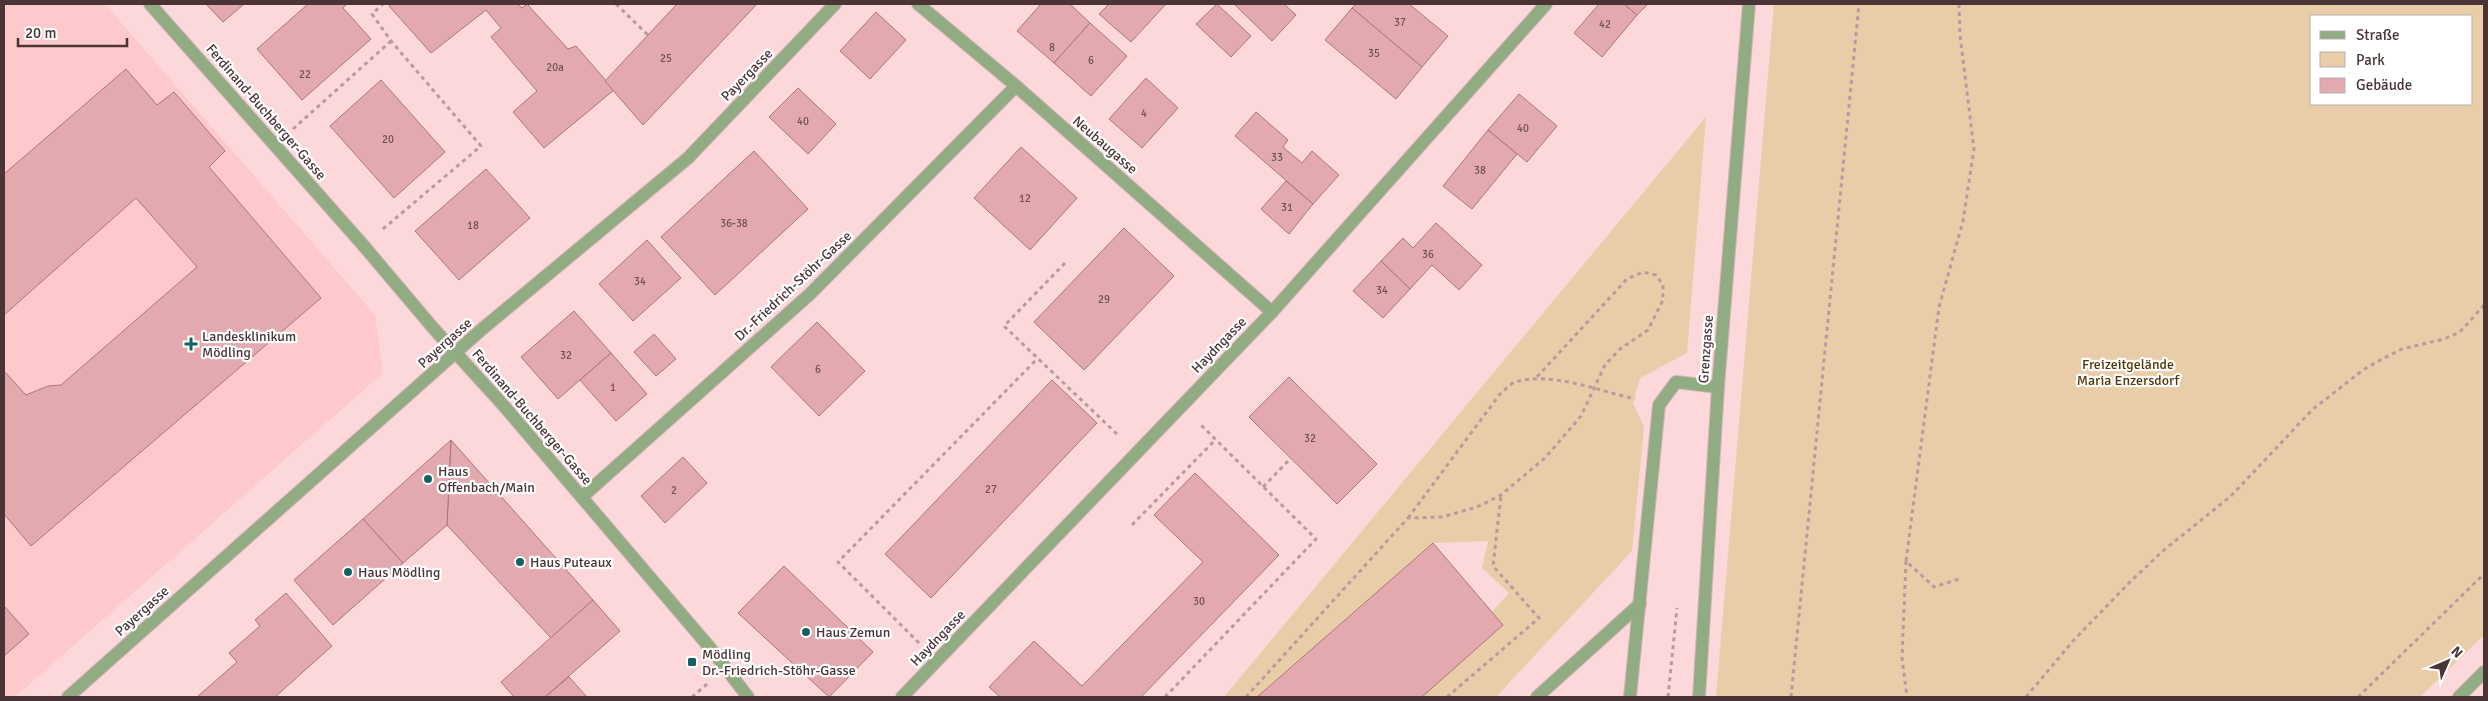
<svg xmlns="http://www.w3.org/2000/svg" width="2488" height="701" font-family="Signika,sans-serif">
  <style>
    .built { fill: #fec9cc }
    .green { fill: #e9cda9; fill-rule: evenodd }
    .building { fill: #e2aaae; stroke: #aa7679 }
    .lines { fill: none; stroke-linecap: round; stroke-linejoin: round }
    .service-casing { stroke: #d5b4b6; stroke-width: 14 }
    .minor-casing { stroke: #d5b4b6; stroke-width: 14 }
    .tertiary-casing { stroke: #d5b4b6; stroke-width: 14 }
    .path { stroke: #ba9b9d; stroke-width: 3; stroke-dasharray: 4 4; stroke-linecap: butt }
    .service { stroke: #91ac82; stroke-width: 12 }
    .minor { stroke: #91ac82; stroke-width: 12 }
    .tertiary { stroke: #91ac82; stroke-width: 12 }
    .poi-dot { fill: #116261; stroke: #fff; stroke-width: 2 }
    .labels { text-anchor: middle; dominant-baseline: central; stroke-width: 4.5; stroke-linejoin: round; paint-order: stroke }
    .number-label { font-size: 11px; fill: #715254 }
    .street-label { font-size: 14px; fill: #4b3436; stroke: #fff }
    .poi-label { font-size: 14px; fill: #4b3436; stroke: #fff; text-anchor: start }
    .park-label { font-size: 14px; fill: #513507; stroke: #fff }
  </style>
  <rect width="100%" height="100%" fill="#fcd8da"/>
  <!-- built -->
  <path class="built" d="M4,4H105L375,315L383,373L15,697H4Z"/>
  <!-- green -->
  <g class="green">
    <path d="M1774,4H2484V635L2420,697H1716ZM2312,16H2472V104H2312Z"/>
    <path d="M1706,117L1687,353L1640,378L1633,403L1644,427L1632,551L1496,697H1422L1503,625L1492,612L1509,593L1482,568L1488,541L1433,543L1257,697H1224Z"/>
  </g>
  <!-- building -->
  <g class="building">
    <path d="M206,4H244L223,22Z"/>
    <path d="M308,4H347L343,8L371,39L302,100L257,49Z"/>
    <path d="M392,4H518L522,8L527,4L568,49L576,46L614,90L544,148L513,112L537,91L491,37L501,28L486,10L431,53L389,6Z"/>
    <path d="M677,4H757L643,125L605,81Z"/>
    <path d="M1041,4H1070L1090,23L1054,63L1017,31Z"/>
    <path d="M1109,4H1166L1131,42L1099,14Z"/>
    <path d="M1217,4L1251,36L1231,57L1196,24Z"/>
    <path d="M1234,4H1284L1296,15L1272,41Z"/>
    <path d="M1356,4H1409L1448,36L1422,67L1352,8Z"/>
    <path d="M1599,4H1624L1637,15L1602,57L1574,33Z"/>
    <path d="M1624,4H1648L1637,15Z"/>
    <path d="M1352,8L1422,67L1396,99L1325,40Z"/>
    <path d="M876,12L906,40L870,79L840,51Z"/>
    <path d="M1090,23L1127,56L1091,96L1054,63Z"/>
    <path d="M126,69L157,105L174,92L225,151L209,167L321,298L31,546L4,514V371L26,395L48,386L61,385L197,267L136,198L4,315V174Z"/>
    <path d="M1146,78L1178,108L1142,148L1109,119Z"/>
    <path d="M381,80L445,152L394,198L330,126Z"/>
    <path d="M798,88L836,124L808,154L769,117Z"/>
    <path d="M1519,94L1557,126L1527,162L1488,130Z"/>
    <path d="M1256,112L1288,140L1283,147L1302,163L1312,151L1339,175L1313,204L1235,136Z"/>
    <path d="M1488,130L1517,154L1472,209L1443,186Z"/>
    <path d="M1021,147L1077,198L1030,250L974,198Z"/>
    <path d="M754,151L808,209L715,295L661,237Z"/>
    <path d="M486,169L530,218L459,280L415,231Z"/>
    <path d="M1286,181L1313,204L1289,234L1261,209Z"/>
    <path d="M1436,223L1482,265L1459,290L1432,265L1410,289L1381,261L1403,238L1413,248Z"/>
    <path d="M1124,228L1174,276L1084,370L1034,322Z"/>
    <path d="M647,240L681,278L633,321L599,284Z"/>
    <path d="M1381,261L1410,289L1383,318L1353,291Z"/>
    <path d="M574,311L611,353L558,399L521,357Z"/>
    <path d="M817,322L865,371L819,416L771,367Z"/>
    <path d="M654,334L676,359L656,376L634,352Z"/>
    <path d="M611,353L647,394L616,421L580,380Z"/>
    <path d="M1289,377L1377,464L1337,504L1249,417Z"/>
    <path d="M1052,380L1097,423L931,598L885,554Z"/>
    <path d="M451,440L593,600L551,638L447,525Z"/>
    <path d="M451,440L447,525L403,563L363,519Z"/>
    <path d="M683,457L707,483L665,523L641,496Z"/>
    <path d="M1195,473L1279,555L1141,697H1000L989,687L1034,641L1082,686L1203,562L1154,515Z"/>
    <path d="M363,519L403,563L333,625L294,580Z"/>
    <path d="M1433,543L1503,625L1422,697H1257Z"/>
    <path d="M784,566L873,652L829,697L738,613Z"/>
    <path d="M286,593L332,646L275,697H197L237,662L229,653L260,626L255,620Z"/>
    <path d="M593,600L620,631L545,697H514L501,682Z"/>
    <path d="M4,606L29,634L4,656Z"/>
    <path d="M569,677L587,697H545Z"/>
  </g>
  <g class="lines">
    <defs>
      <g id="service">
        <path d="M1537,697L1640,604"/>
        <path d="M1630,697L1659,405L1676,382L1718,387"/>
      </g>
      <g id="minor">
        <path d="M150,4L363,245L434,329L504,406L711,649L748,697"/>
        <path d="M918,4L1016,86L1272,312"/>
        <path d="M582,497L810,294L1016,86"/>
        <path d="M68,697L481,330L688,158L835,4"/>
        <path d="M902,697L1272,312L1546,4"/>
        <path d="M2459,697L2484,672"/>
      </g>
      <path id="tertiary" d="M1699,697L1718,387L1749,4"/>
    </defs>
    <!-- service casing -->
    <use href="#service" class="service-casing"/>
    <!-- minor casing -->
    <use href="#minor" class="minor-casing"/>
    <!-- tertiary casing -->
    <use href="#tertiary" class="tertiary-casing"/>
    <!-- path -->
    <g class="path">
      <path d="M616,4L648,35"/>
      <path d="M1959,4L1960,35L1974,149L1963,221L1939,307L1906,561L1934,587L1962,578"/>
      <path d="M293,129L391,41"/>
      <path d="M383,229L481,146L391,41L372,14L383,4"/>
      <path d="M1065,263L1004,326L1118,435"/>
      <path d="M1263,487L1290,459"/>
      <path d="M1408,518L1500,394C1505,390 1510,384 1515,382C1550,371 1600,391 1635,399"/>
      <path d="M1132,525L1215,440"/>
      <path d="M1906,561L1902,658L1907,697"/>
      <path d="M919,643L838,562L1038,358"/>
      <path d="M692,697L707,684"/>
      <path d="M1165,697L1316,539L1200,424"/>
      <path d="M1246,697L1408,518L1442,517L1477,507L1501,495L1545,458L1581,416L1605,365L1620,349L1648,330L1663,300V285L1656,275L1643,272L1627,279L1536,378"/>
      <path d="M1447,697L1539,618L1493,566L1501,495"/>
      <path d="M1668,697L1677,608"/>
      <path d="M1791,697L1859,4"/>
      <path d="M2026,697L2073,641L2129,583L2164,550L2231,496L2313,409L2363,370L2382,359L2402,349L2444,339L2460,332L2484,305"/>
      <path d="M2358,697L2484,574"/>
    </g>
    <!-- service -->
    <use href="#service" class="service"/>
    <!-- minor -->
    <use href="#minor" class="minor"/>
    <!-- tertiary -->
    <use href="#tertiary" class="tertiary"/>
  </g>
  <!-- markers -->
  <g class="poi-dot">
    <path d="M188.5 336.5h5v5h5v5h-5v5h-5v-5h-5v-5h5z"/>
    <circle cx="428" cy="479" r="5"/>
    <circle cx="520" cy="562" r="5"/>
    <circle cx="348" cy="572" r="5"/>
    <circle cx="806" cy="632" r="5"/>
    <rect x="687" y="657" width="10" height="10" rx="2.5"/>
  </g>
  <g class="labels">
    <!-- number labels -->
    <g class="number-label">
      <text x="1400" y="22">37</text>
      <text x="1605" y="24">42</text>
      <text x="1052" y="47">8</text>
      <text x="1374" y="53">35</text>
      <text x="666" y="58">25</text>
      <text x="1091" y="60">6</text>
      <text x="555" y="67">20a</text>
      <text x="305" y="74">22</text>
      <text x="1144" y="113">4</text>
      <text x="803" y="121">40</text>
      <text x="1523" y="128">40</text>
      <text x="388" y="139">20</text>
      <text x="1277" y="157">33</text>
      <text x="1480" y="170">38</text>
      <text x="1025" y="198">12</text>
      <text x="1287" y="207">31</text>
      <text x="734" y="223">36-38</text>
      <text x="473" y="225">18</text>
      <text x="1428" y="254">36</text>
      <text x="640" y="281">34</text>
      <text x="1382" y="290">34</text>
      <text x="1104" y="299">29</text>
      <text x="566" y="355">32</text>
      <text x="818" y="369">6</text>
      <text x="613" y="387">1</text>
      <text x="1310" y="438">32</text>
      <text x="991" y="489">27</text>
      <text x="674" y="490">2</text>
      <text x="1199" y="601">30</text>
    </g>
    <!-- street labels -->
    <g class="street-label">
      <text transform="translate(747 75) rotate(-46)">Payergasse</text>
      <text transform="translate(266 112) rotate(49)">Ferdinand-Buchberger-Gasse</text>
      <text transform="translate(1105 145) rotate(41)">Neubaugasse</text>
      <text transform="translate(793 286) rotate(-43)">Dr.-Friedrich-Stöhr-Gasse</text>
      <text transform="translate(445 343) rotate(-42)">Payergasse</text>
      <text transform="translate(1219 345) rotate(-46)">Haydngasse</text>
      <text transform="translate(1706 349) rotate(-86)">Grenzgasse</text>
      <text transform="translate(532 417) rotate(49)">Ferdinand-Buchberger-Gasse</text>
      <text transform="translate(142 611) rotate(-42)">Payergasse</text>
      <text transform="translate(938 638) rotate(-46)">Haydngasse</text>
    </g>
    <!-- poi labels -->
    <g class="poi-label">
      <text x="202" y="336">Landesklinikum<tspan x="202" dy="16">Mödling</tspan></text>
      <text x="438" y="471">Haus<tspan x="438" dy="16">Offenbach/Main</tspan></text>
      <text x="530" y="562">Haus Puteaux</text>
      <text x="358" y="572">Haus Mödling</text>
      <text x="816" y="632">Haus Zemun</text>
      <text x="702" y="654">Mödling<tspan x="702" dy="16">Dr.-Friedrich-Stöhr-Gasse</tspan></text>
    </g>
    <!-- park labels -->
    <g class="park-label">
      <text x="2128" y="364">Freizeitgelände<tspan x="2128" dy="16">Maria Enzersdorf</tspan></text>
    </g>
  </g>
  <!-- border -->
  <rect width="2488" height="701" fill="none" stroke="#4b3436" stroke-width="10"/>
  <!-- legend -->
  <rect x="2310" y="15" width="162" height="90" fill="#ffffff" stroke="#b7aeaf"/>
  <rect x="2320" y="31" width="25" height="8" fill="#91ac82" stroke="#b7aeaf"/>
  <text x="2356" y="40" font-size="15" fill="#4b3436">Straße</text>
  <rect x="2320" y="52" width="25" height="15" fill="#e9cda9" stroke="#b7aeaf"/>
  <text x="2356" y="65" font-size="15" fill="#4b3436">Park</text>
  <rect x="2320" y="78" width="25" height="15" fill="#e2aaae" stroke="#b7aeaf"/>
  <text x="2356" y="90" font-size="15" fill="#4b3436">Gebäude</text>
  <!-- north arrow -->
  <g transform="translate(2448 661) rotate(45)" stroke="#ffffff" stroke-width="4" paint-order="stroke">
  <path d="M0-4L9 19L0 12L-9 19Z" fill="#4b3436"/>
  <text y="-8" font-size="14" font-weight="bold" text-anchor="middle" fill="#4b3436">N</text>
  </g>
  <!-- scale -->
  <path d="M18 38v8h109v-8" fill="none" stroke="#4b3436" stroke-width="2.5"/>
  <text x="25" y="38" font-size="15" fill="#4b3436" stroke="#ffffff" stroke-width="4" paint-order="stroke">20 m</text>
</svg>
